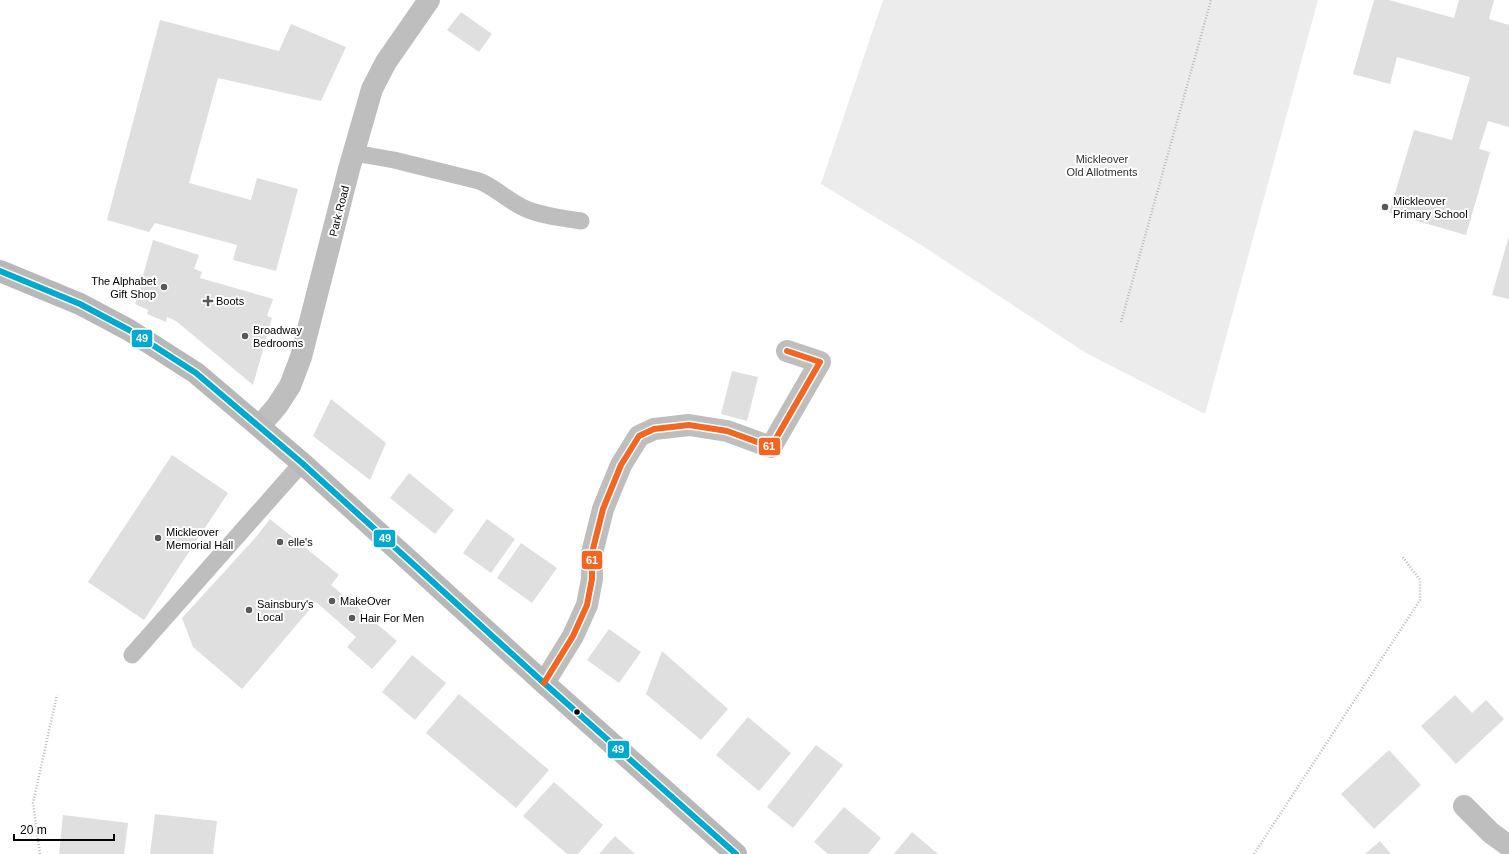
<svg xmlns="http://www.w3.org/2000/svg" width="1509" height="854" font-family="Helvetica,sans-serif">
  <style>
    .green { fill: #ececec }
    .building { fill: #dfdfdf }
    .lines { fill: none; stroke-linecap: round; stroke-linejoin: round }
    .path { stroke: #b9b9b9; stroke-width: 2.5; stroke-dasharray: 1 2; stroke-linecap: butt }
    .service { stroke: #bebebe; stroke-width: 17 }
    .minor { stroke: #bebebe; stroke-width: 22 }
    .tertiary { stroke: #bebebe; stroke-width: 22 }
    .secondary { stroke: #b8b8b8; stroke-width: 22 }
    .bus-1-casing { stroke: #fff; stroke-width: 9 }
    .bus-2-casing { stroke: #fff; stroke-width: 9 }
    .bus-1 { stroke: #00a9ce; stroke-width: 6 }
    .bus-2 { stroke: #f26522; stroke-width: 6 }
    .poi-dot { fill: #595959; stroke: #fff; stroke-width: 1.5 }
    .bus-dot { fill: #000; stroke: #fff; stroke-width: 1.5 }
    .labels { text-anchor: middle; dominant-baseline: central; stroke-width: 4; stroke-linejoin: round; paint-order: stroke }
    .park-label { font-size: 11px; fill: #333; stroke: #fff }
    .poi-label { font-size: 11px; fill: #000; stroke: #fff; text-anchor: start }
    .street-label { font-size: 11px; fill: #000; stroke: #fff }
    .line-badge { stroke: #fff; stroke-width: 1.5 }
    .badge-label { font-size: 11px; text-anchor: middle; font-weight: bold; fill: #fff }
  </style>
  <rect width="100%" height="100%" fill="#fff"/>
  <!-- green -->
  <path class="green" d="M883,0H1318L1205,414L1086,353L921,245L821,184Z"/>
  <!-- building -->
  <g class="building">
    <path d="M1374,0H1389L1454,18L1459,0H1494L1489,19L1509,25V127L1488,121L1479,149L1490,152L1466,235L1389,213L1414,130L1452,140L1470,77L1397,57L1390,84L1353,74Z"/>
    <path d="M461,12L492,34L479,52L447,30Z"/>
    <path d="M160,20L279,51L291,24L346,47L321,101L218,78L189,183L251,200L257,178L298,189L276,271L233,260L237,245L155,223L149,232L107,220Z"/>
    <path d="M1509,236V299L1492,295Z"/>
    <path d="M153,240L199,255L194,269L202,272L200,278L273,299L267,316L272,318L253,385L176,321L167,317L166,322L147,314L148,310L135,304Z"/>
    <path d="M732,371L758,377L747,421L721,414Z"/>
    <path d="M331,399L386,443L370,480L313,436Z"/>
    <path d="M172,455L228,493L144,620L88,582Z"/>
    <path d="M409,473L454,510L435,534L390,498Z"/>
    <path d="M270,519L339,575L331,585L397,641L372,669L347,647L356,637L316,602L242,689L193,647L182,618L256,537Z"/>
    <path d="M487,519L515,539L491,573L463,553Z"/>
    <path d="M521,543L557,568L532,603L497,578Z"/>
    <path d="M609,629L641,652L619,683L587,660Z"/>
    <path d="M662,651L728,709L701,740L646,694Z"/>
    <path d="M412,655L446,683L415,720L382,692Z"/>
    <path d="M459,694L549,770L516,808L426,733Z"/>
    <path d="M1455,695L1472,713L1486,700L1504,719L1456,764L1421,726Z"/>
    <path d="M748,717L791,753L759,791L716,755Z"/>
    <path d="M816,745L843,765L793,828L767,807Z"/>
    <path d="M1389,750L1421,785L1374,829L1341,794Z"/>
    <path d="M554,782L603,825L578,854H567L523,816Z"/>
    <path d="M844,807L881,838L868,854H828L814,842Z"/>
    <path d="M155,814L217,821L213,854H150Z"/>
    <path d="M63,815L128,823L124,854H59Z"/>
    <path d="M912,832L938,854H894Z"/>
    <path d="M615,836L635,854H599Z"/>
    <path d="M1380,841L1391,854H1365Z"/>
  </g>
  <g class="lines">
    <!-- path -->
    <g class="path">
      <path d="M1121,322L1211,0"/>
      <path d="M40,854L33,803L57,695"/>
      <path d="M1254,854L1420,600V580L1402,556"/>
    </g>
    <!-- service -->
    <g class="service">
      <path d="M354,153L394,160L479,181C495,187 508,201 524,208C541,216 563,218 581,221"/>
      <path d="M132,655L302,463"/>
    </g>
    <!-- minor -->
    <g class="minor">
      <path d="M544,683L573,636L587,605L592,579V553L603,509L621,465L639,436L654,429L689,425L727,431L771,447L820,362L787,351"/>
      <path d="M1464,806L1491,833L1509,846"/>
    </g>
    <!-- tertiary -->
    <path class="tertiary" d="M260,426L277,406L290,386L301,357L349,169L372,89L386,62L429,0"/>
    <!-- secondary -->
    <path class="secondary" d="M0,271L80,304L129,330L196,373L302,463L544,683L736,854"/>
    <defs>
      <path id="bus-1" d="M0,271L80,304L129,330L196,373L302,463L544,683L736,854"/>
      <path id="bus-2" d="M544,683L573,636L587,605L592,579V553L603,509L621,465L639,436L654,429L689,425L727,431L771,447L820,362L787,351"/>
    </defs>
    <!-- bus-1 casing -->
    <use href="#bus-1" class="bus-1-casing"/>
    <!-- bus-2 casing -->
    <use href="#bus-2" class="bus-2-casing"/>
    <!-- bus-1 -->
    <use href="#bus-1" class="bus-1"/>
    <!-- bus-2 -->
    <use href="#bus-2" class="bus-2"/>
  </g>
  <!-- markers -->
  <g class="poi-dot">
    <circle cx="1385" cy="207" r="4"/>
    <circle cx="164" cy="287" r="4"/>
    <path d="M206 295h4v4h4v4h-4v4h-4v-4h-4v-4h4z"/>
    <circle cx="245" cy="336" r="4"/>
    <circle cx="158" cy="538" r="4"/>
    <circle cx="280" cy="542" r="4"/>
    <circle cx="332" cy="601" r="4"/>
    <circle cx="249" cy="610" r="4"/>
    <circle cx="352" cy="618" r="4"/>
  </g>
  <circle class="bus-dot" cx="577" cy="712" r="3.5"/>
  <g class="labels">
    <!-- park labels -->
    <g class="park-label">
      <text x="1102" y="159">Mickleover<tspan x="1102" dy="13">Old Allotments</tspan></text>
    </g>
    <!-- poi labels -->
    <g class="poi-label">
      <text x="1393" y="201">Mickleover<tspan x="1393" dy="13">Primary School</tspan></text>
      <text x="156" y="281" text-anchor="end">The Alphabet<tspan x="156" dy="13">Gift Shop</tspan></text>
      <text x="216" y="301">Boots</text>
      <text x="253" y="330">Broadway<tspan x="253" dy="13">Bedrooms</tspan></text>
      <text x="166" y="532">Mickleover<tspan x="166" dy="13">Memorial Hall</tspan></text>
      <text x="288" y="542">elle's</text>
      <text x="340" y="601">MakeOver</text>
      <text x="257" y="604">Sainsbury's<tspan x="257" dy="13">Local</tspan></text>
      <text x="360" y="618">Hair For Men</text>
    </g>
    <!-- street labels -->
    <g class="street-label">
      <text transform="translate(339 211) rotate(-76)">Park Road</text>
    </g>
  </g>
  <g class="line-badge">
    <rect x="131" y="329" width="22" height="19" rx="4" fill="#00a9ce"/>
    <rect x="758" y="437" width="23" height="19" rx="4" fill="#f26522"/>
    <rect x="373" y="529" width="23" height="19" rx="4" fill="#00a9ce"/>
    <rect x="581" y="550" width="22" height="20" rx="4" fill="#f26522"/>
    <rect x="607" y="740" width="23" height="19" rx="4" fill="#00a9ce"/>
  </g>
  <g class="badge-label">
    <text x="142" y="342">49</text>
    <text x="769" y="450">61</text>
    <text x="385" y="542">49</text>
    <text x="592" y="564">61</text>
    <text x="618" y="753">49</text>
  </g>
  <!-- scale -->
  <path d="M14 834v6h100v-6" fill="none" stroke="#000000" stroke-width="2"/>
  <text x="20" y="834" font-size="12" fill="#000000" stroke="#ffffff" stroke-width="3" paint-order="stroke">20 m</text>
</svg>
